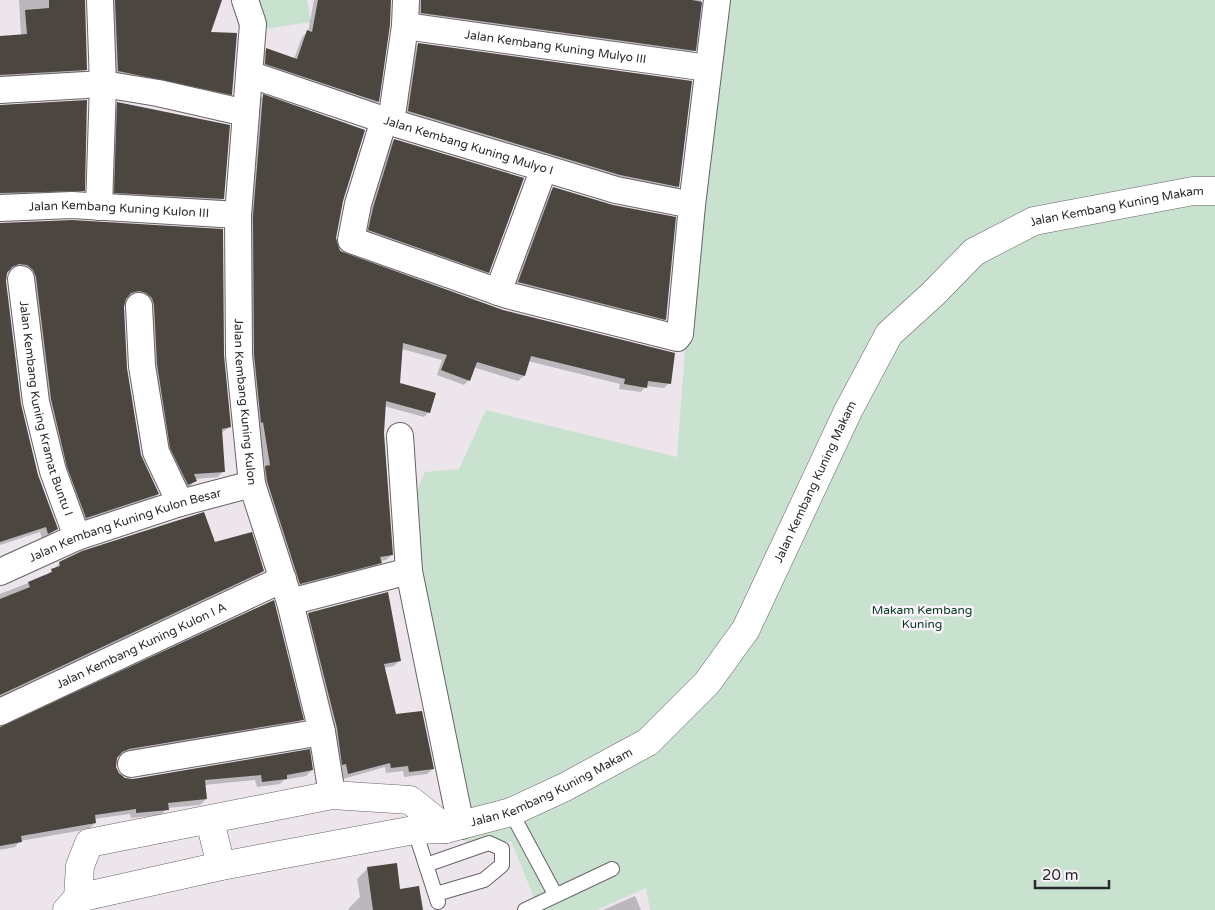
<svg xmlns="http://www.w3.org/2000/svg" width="1215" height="910" font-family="'Varela Round',sans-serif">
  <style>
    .green { fill: #c9e2cf }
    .shadow { fill: #0003 }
    .building { fill: #4b463f }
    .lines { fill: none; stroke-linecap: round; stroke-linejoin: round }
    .lane-casing { stroke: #686369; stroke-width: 16 }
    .street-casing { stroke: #686369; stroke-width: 28 }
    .secondary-casing { stroke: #686369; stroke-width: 29 }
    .lane { stroke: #fff; stroke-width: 14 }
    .street { stroke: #fff; stroke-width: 26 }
    .secondary { stroke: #fff; stroke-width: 28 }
    .labels { text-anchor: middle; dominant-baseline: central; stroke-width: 5; stroke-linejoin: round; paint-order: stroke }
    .street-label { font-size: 12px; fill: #2b292c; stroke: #f9f2fa }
    .park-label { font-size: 12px; fill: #033c1e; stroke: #f9f2fa }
  </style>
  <rect width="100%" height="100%" fill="#ece5ec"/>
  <!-- green -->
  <g class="green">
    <path d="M249,0H307L311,22L257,30Z"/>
    <path d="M728,0H1215V910H650L646,888L597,910H539L511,841L478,849L457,836L409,509L425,472L459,469L486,410L677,457L694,230Z"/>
  </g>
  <!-- shadow -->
  <g class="shadow">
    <path d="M19,0H84L86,69L80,75L0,80V38L21,36Z"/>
    <path d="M108,0H221L209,34L231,94L225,100L112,77Z"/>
    <path d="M314,0H390L389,25L378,102L372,107L260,69L261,55L266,50L294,59L302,37L308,32Z"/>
    <path d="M414,0H701L694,51L689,56L415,18Z"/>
    <path d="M418,44L678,187L672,192L614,180L403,117L413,50Z"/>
    <path d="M263,96L342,199L335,237L336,245L345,255L669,383L664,388L646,386L641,392L619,389L620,384L528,361L524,376L518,381L473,367L469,380L464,385L437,375L442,360L402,349L399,384L429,412L424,417L384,406L383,434L392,554L386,560L380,561L375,567L295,588L261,472L265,468L249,360L248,221L258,101Z"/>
    <path d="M118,103L223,199L216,205L108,199L111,110Z"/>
    <path d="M0,106L83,190L77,196L0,198Z"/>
    <path d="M394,140L488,272L482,278L363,236L367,215L388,146Z"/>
    <path d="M553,188L665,319L661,324L514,287L549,193Z"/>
    <path d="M72,221L223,355L230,427L221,433L223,471L218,477L195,479L190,487L182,490L165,454L132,296L125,299L123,307L126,368L140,455L158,494L152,500L80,523L13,269L6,272L5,281L20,404L37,475L57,529L42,539L40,532L0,545V224Z"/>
    <path d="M214,543L263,571L257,577L0,698V594L46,576L60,563Z"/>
    <path d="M309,614L399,661L394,666L384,668L395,715L433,769L427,774L404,777L403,771L386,773L385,767L343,779L303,619Z"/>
    <path d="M302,719L296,725L122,755L117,756L115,767L118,774L125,779L134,780L312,770L306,776L284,780L280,784L257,787L255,780L204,785L206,799L200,805L167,808L161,815L131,818L130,814L94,819L95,823L89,829L20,841L15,847L0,850V728Z"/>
    <path d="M368,868L399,891L421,910H349V908L360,897L357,879Z"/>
    <path d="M635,896L641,910H603Z"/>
  </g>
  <!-- building -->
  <g class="building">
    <path d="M49,0H85L87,70L0,75V36L27,34L25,10L49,8Z"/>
    <path d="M115,0H222L211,32L237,33L232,95L118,71Z"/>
    <path d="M318,0H391L390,25L379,102L265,64L266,48L297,59L307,30L312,32Z"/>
    <path d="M421,0H692L702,2L696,51L421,13Z"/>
    <path d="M418,43L692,81L679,187L620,175L408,111Z"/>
    <path d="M263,94L365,130L343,201L336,238L340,251L503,310L675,353L671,384L648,381L647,388L624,384L625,379L531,356L525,376L477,362L470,381L441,370L447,355L403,343L400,383L436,393L430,413L386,401L384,433L393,555L380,557L382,563L300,584L267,481L265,466L270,465L263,422L261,423L254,354L253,216Z"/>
    <path d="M87,100L85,191L0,193V105Z"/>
    <path d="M117,102L230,125L224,199L114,193Z"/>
    <path d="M394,139L524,178L489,273L368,230L373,208Z"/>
    <path d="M553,187L613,205L676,217L666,320L518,282Z"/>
    <path d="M72,220L223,229L224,355L231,427L222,429L225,472L194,474L197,481L188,485L170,448L157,364L154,305L152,298L146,293L139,291L131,293L126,299L124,307L127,368L141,455L159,494L86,518L67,467L51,399L36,277L33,270L27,265L19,264L12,267L7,273L6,281L21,404L38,475L58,529L48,534L46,527L0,542V223Z"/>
    <path d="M204,512L215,542L252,532L264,571L0,695V599L30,587L28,582L52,572L51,569L60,566L59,562L82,551Z"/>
    <path d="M388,592L401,661L384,664L396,714L422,711L434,769L409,772L408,766L391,768L390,763L348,774L346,764L342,765L337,728L308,613Z"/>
    <path d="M274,600L304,720L129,749L122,752L117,758L116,767L119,773L125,778L133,779L310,749L313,770L287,775V779L262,782L261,775L205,780L207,799L168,803L169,810L136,813V809L95,815L96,823L21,836L22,842L0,846V727Z"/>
    <path d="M397,863L400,889L419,886L423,910H373L367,867Z"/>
  </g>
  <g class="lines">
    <defs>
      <g id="lane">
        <path d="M511,812L555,894"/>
        <path d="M414,828L438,902"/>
        <path d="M426,865L489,843L502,849V865L484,880L436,894"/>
        <path d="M525,910L612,869"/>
      </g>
      <g id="street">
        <path id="s1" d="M245,0L253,24L238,215L239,355L252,484L290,602L322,732L332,795"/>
        <path id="s2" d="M405,26L708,68"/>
        <path id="s3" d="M249,74L384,120L616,190L692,205"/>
        <path d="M0,90L103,84L158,93L246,113"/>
        <path d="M384,120L358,204L351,240L507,295L677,338L680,334L692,205L717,0"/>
        <path d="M391,122L405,26L406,0"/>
        <path d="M99,207L103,84L100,0"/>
        <path id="s4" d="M0,208L72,205L238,215"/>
        <path id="s5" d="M21,279L36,402L53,471L77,537"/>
        <path d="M498,292L544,168"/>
        <path d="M139,306L142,366L156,452L180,503"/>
        <path d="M400,436L409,571L461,826"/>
        <path id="s6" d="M0,572L77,537L180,503L252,484"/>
        <path d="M290,602L409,571"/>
        <path id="s7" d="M0,712L283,579"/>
        <path d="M131,764L322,732"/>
      </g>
      <g id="secondary">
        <path d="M210,821L221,866"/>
        <path d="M78,898L80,866L89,843L332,795L410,800L446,829"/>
        <path id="s8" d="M67,910L78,898L221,866L414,830L446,829L511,812L565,787L648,742L707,683L746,629L848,411L889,334L933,294L974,252L1034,221L1193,191H1215"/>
      </g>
    </defs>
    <!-- lane casing -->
    <use href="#lane" class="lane-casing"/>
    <!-- street casing -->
    <use href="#street" class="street-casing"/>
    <!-- secondary casing -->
    <use href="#secondary" class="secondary-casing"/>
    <!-- lane -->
    <use href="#lane" class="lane"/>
    <!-- street -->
    <use href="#street" class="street"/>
    <!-- secondary -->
    <use href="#secondary" class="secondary"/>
  </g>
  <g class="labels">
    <!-- street labels -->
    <g class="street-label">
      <text stroke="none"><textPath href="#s2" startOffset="152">Jalan Kembang Kuning Mulyo III</textPath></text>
      <text stroke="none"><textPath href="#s3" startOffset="231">Jalan Kembang Kuning Mulyo I</textPath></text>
      <text stroke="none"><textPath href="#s8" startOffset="1360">Jalan Kembang Kuning Makam</textPath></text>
      <text stroke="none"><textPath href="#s4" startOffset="119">Jalan Kembang Kuning Kulon III</textPath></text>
      <text stroke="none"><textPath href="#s1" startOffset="404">Jalan Kembang Kuning Kulon</textPath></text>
      <text stroke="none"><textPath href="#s5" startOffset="132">Jalan Kembang Kuning Kramat Buntu I</textPath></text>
      <text stroke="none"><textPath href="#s8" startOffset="925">Jalan Kembang Kuning Makam</textPath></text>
      <text stroke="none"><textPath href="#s6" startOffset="134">Jalan Kembang Kuning Kulon Besar</textPath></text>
      <text stroke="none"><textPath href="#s7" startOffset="156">Jalan Kembang Kuning Kulon I A</textPath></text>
      <text stroke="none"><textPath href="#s8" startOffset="505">Jalan Kembang Kuning Makam</textPath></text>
    </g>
    <!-- park labels -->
    <g class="park-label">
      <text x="922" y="610">Makam Kembang<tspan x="922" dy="14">Kuning</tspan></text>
    </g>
  </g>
  <!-- scale -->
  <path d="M1035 880v8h74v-8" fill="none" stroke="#2b292c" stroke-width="2.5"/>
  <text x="1042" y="880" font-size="15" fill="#2b292c" stroke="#f9f2fa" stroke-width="4" paint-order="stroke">20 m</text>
</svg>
